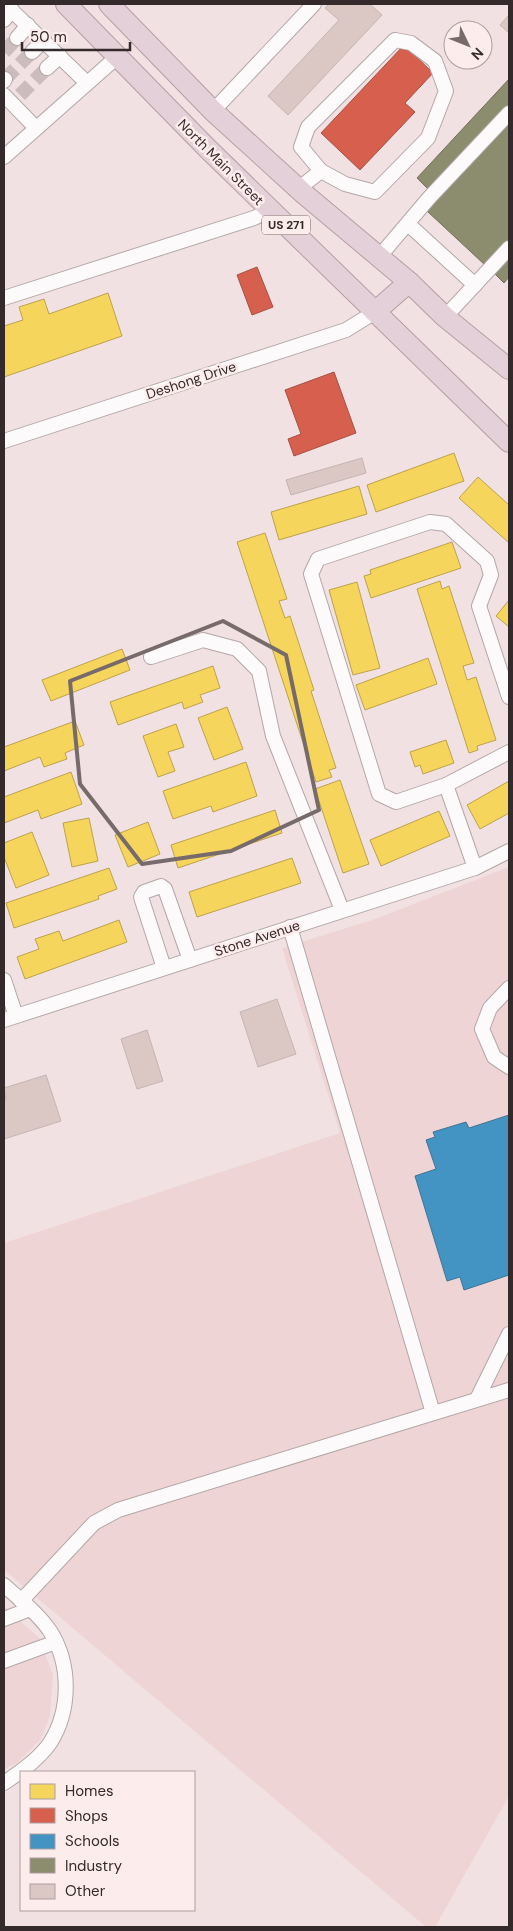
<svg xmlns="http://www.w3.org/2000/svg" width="513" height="1931" font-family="'DM Sans',sans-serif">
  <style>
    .built { fill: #efd4d5 }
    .homes { fill: #f6d55c; stroke: #bca24d }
    .shops { fill: #d6604d; stroke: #a65043 }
    .schools { fill: #4393c3; stroke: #3f7495 }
    .industry { fill: #8c8c6e; stroke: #726f5a }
    .building { fill: #dbc8c5; stroke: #c2b6b4 }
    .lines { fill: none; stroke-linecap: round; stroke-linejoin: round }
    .minor-tunnel { stroke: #ccbcbd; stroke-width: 14; stroke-dasharray: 14 7; stroke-linecap: butt }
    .minor-casing { stroke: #b3a7a7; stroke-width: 16 }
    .highway-casing { stroke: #b69da5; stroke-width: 22 }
    .minor { stroke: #fdfafb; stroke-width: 14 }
    .highway { stroke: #e3d0d8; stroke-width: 20 }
    .marked { fill: none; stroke: #776a6b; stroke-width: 4; stroke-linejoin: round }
    .labels { text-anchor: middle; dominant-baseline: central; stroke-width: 5; stroke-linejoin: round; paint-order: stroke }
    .shield { fill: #fdecec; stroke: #716465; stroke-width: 1 }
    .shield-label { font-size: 12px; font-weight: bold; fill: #352a2b }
    .street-label { font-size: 14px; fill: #352a2b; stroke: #fdecec }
  </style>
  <rect width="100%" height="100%" fill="#f2e1e2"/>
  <!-- built -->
  <g class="built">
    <path d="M509,867V1796L435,1927H426L4,1570V1243L340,1133L282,948L375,919Z"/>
    <path d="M4,1606L39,1638L53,1675L50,1715L41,1739L17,1763L4,1769Z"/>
  </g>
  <!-- homes -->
  <g class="homes">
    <path d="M108,293L122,336L4,377V326L23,320L19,307L44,299L49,314Z"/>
    <path d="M454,453L464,481L376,512L367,485Z"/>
    <path d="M478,477L509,505V543L459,498Z"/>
    <path d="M359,486L367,514L279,540L271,512Z"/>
    <path d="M265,533L287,599L279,601L285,618L290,616L314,690L311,691L336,768L329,770L332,777L316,782L237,542Z"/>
    <path d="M452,542L461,568L371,598L364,576L371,574L370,570Z"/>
    <path d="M440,581L442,589L449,586L474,663L463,666L467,680L476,677L496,740L477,746L478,750L469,753L417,589Z"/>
    <path d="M357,582L380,668L353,675L329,590Z"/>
    <path d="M509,600V627L496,616Z"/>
    <path d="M122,649L130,670L51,701L42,680Z"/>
    <path d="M428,658L437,684L365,710L356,685Z"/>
    <path d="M213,666L220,688L200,695L203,702L184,709L182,702L118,725L110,702Z"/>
    <path d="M227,707L243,749L214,760L198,718Z"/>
    <path d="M75,721L84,745L65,753L67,759L44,767L40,757L4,771V747Z"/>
    <path d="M176,724L184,747L168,752L175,771L158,777L143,736Z"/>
    <path d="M446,740L454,763L423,774L420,765L415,767L410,752Z"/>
    <path d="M246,762L257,796L213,812L211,806L173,819L163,791Z"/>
    <path d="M71,772L82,804L41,819L38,810L4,823V797Z"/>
    <path d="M340,780L369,864L343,873L315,789Z"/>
    <path d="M509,781V813L480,829L467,805Z"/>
    <path d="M275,810L282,833L178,868L171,845Z"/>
    <path d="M439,811L450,836L381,866L370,840Z"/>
    <path d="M89,818L98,861L72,867L63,823Z"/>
    <path d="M148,822L160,854L128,867L115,835Z"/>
    <path d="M32,832L49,875L16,888L4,857V843Z"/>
    <path d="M292,858L301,883L197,917L189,892Z"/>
    <path d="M109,868L117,889L98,896L99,899L14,928L6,903Z"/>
    <path d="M119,920L127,942L25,979L17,957L39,949L35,939L59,931L63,941Z"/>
  </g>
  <!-- shops -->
  <g class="shops">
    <path d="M404,45L433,73L405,103L415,112L360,170L321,133Z"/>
    <path d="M257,267L273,307L252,315L237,275Z"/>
    <path d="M334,372L356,433L294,456L288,439L301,434L285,390Z"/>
  </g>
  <!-- schools -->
  <path class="schools" d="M509,1115V1275L464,1290L460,1277L447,1281L415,1176L436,1169L426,1140L435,1137L433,1132L466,1122L469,1128Z"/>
  <!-- industry -->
  <g class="industry">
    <path d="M509,79V104L429,190L417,178Z"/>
    <path d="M509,122V239L485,265L427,211Z"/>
    <path d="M509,257V277L504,283L494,273Z"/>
  </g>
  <!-- building -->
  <g class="building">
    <path d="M329,4H370L382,15L288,115L268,96L339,20L325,8Z"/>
    <path d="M509,15V33L500,25Z"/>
    <path d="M362,458L366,473L291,495L286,480Z"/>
    <path d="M277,999L296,1054L258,1067L240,1012Z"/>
    <path d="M147,1030L163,1081L137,1089L121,1039Z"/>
    <path d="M46,1075L61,1121L4,1139V1101L6,1100L4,1088Z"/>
  </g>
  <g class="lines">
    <!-- minor-tunnel -->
    <g class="minor-tunnel">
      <path d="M4,52L17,38"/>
      <path d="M5,79L32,52"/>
      <path d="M20,95L47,68"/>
    </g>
    <defs>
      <g id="minor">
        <path d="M5,4L86,82"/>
        <path d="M4,20L12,10"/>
        <path d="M17,38L28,25"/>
        <path d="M32,52L44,40"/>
        <path d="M47,68L60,56"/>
        <path d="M4,81L5,79"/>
        <path d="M4,95L36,128"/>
        <path d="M213,111L314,4"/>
        <path d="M4,157L117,57"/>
        <path d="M298,189L321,171L345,184L375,192L428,138L446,91L435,61L411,43L395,40L308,127L301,147L321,171"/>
        <path d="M408,224L475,285"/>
        <path d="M379,257L429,198L509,113"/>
        <path d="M4,298L254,218L271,210"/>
        <path d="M445,317L509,248"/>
        <path d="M4,441L346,330L375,312"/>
        <path d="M151,657L203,640L237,649L259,671L273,736L342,910"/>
        <path d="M509,697L479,606L491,575L487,561L446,524L430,522L318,559L311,574L379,794L396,802L446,785L509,752"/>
        <path d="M446,785L475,868"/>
        <path d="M290,927L433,1413"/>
        <path d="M164,968L141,897L144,892L161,886L165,889L190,960"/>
        <path d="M4,980L16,1016"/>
        <path d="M509,988L490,1008L482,1029L494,1057L509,1067"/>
        <path d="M4,1020L475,868L509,851"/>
        <path d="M477,1399L509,1334"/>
        <path d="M4,1585C19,1599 38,1613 50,1631C71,1664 71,1710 50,1743C38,1760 20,1772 4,1783"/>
        <path d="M21,1601L94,1523L118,1510L509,1390"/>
        <path d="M4,1619L30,1609"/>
        <path d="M4,1661L56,1642"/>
      </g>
      <g id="highway">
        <path d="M66,4L208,149L509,442"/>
        <path d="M109,4L213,111L303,193L409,282L445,317L509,369"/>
        <path d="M375,312L409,282"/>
      </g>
    </defs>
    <!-- minor casing -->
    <use href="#minor" class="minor-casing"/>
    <!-- highway casing -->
    <use href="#highway" class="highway-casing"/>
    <!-- minor -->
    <use href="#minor" class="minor"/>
    <!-- highway -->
    <use href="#highway" class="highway"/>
  </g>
  <!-- marked area -->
  <path class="marked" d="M223,621L286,655L319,810L231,851L142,864L80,784L70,681Z"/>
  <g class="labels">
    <!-- shield labels -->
    <rect class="shield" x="262" y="215.5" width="48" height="19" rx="4"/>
    <g class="shield-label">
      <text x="286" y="225">US 271</text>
    </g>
    <!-- street labels -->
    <g class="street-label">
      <text transform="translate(221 162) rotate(45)">North Main Street</text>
      <text transform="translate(191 380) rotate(-18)">Deshong Drive</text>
      <text transform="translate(257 938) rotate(-18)">Stone Avenue</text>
    </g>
  </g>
  <!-- border -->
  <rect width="513" height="1931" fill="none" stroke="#352a2b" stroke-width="10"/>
  <!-- legend -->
  <rect x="20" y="1771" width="175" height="140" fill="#fdecec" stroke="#ad9e9f"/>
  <rect x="30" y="1784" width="25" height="15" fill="#f6d55c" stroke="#ad9e9f"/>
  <text x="65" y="1796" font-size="15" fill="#352a2b">Homes</text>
  <rect x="30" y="1808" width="25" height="15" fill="#d6604d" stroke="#ad9e9f"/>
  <text x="65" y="1821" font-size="15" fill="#352a2b">Shops</text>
  <rect x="30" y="1834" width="25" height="15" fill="#4393c3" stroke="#ad9e9f"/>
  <text x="65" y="1846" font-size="15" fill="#352a2b">Schools</text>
  <rect x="30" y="1858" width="25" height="15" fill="#8c8c6e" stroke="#ad9e9f"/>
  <text x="65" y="1871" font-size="15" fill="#352a2b">Industry</text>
  <rect x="30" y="1884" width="25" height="15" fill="#dbc8c5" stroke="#ad9e9f"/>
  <text x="65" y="1896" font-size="15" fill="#352a2b">Other</text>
  <!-- north arrow -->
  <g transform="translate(468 45) rotate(133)"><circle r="24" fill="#fdecec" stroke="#ad9e9f"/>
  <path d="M0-4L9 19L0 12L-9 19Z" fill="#776a6b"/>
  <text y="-8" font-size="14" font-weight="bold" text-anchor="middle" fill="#352a2b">N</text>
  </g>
  <!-- scale -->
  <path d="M22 42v8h108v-8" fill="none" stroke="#352a2b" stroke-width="2.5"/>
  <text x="30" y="42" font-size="15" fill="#352a2b" stroke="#fdecec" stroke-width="4" paint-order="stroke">50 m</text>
</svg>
